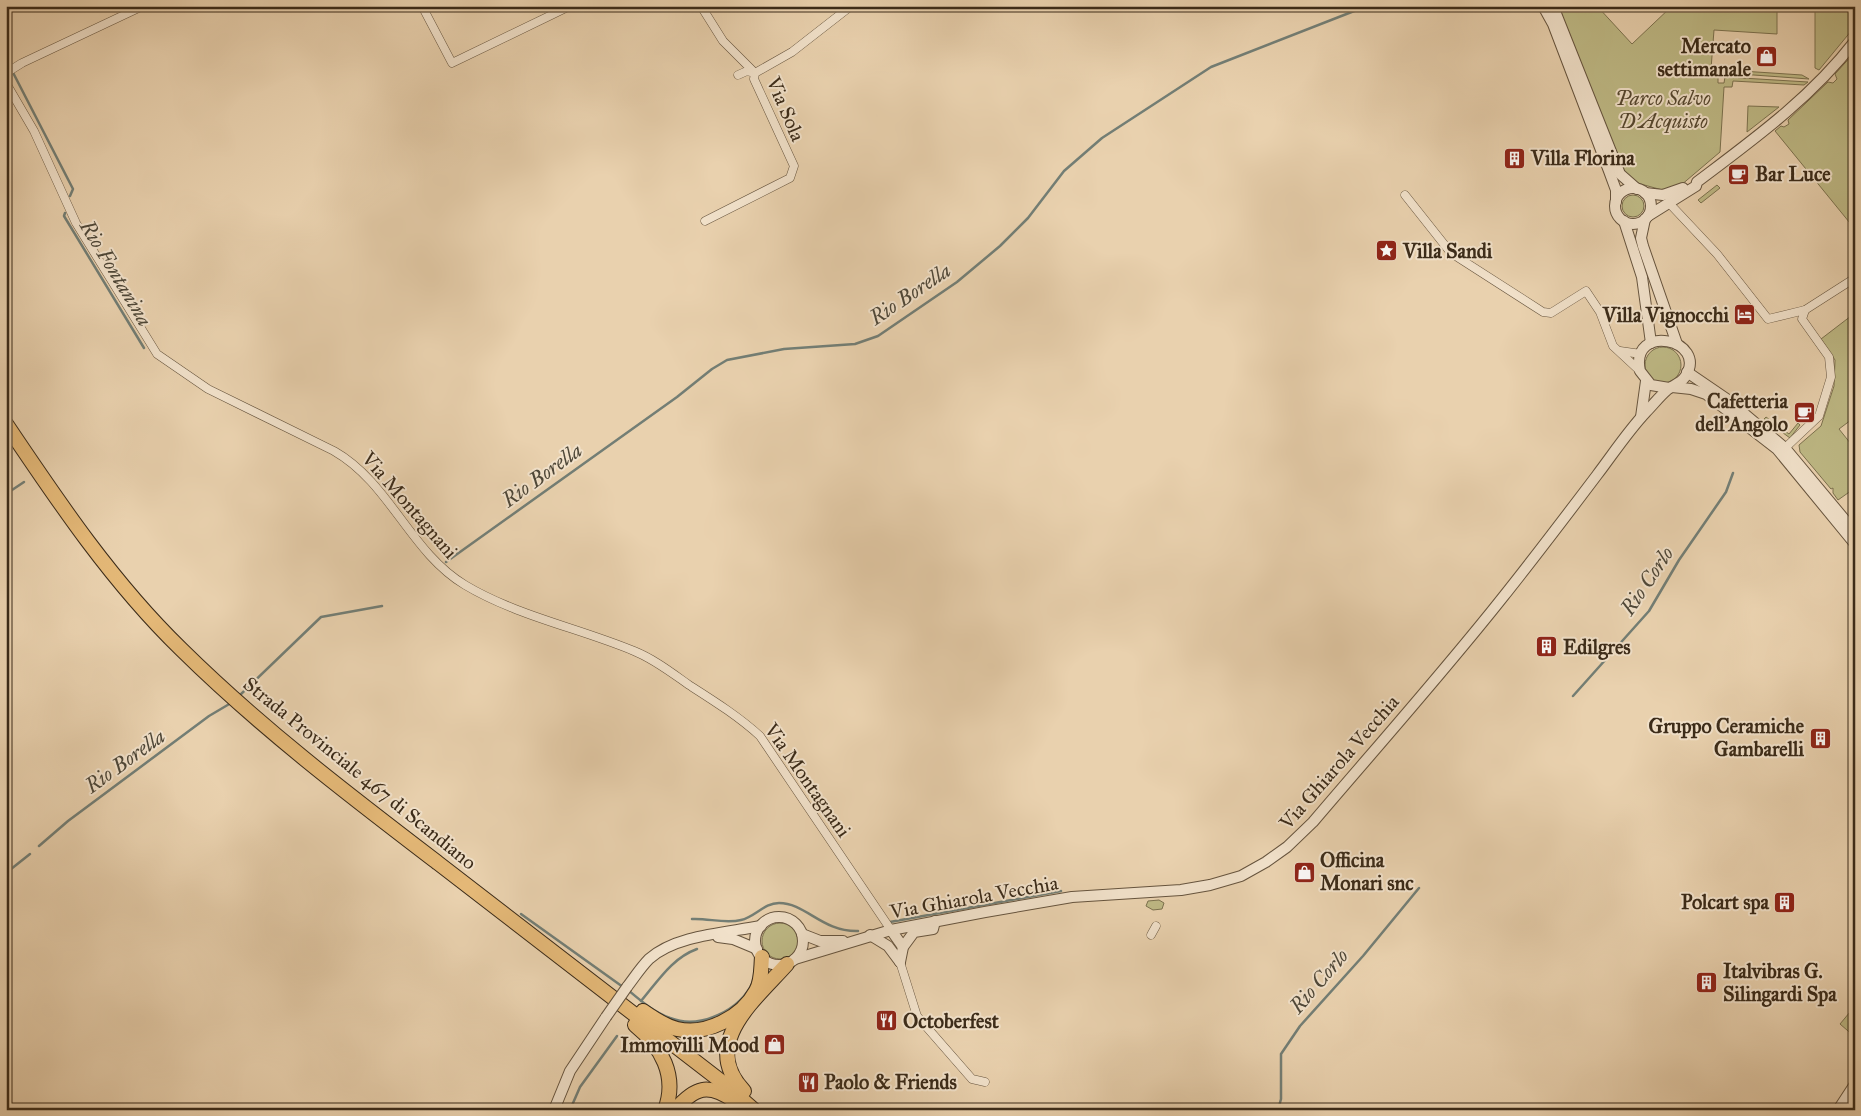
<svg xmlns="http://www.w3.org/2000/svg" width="1861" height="1116" font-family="'IM FELL Great Primer',serif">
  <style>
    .green { fill: #beb985; stroke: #7c724f }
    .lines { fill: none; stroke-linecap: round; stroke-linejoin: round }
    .stream { stroke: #737e75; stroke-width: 2.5 }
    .minor-casing { stroke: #66543e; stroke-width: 9 }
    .tertiary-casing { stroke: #66543e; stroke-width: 12 }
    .trunk-casing { stroke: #3b2b19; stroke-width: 16 }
    .minor { stroke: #f1e1ca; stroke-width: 8 }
    .tertiary { stroke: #f1e1ca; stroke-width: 10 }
    .trunk { stroke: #e4b877; stroke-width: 14 }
    .tertiary-bridge-casing { stroke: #66543e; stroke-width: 12; stroke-linecap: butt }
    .tertiary-bridge { stroke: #f1e1ca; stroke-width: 10 }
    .labels { text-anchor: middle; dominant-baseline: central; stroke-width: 4; stroke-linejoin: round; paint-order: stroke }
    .poi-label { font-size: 20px; font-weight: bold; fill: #3b2b19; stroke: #f1e1ca; text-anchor: start }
    .park-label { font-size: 20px; font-style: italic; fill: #55472f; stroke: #f1e1ca }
    .street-label { font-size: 20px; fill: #3b2b19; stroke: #f1e1ca }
    .water-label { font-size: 21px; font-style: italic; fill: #4e4738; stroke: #f1e1ca }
  </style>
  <rect width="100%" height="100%" fill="#e9d1ae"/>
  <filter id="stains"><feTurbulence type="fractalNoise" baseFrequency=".004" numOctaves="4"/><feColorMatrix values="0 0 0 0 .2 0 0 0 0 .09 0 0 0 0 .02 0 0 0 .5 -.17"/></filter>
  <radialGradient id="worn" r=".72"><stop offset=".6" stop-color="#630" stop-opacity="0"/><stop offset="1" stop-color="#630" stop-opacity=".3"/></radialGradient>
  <!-- green -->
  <g class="green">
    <path d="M1558,6H1597L1632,44L1672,6H1777V34L1714,30L1711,69L1802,75L1809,79L1712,72L1711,76H1718V83H1724L1725,77L1808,82L1804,85L1733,81L1732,87H1724L1720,152L1680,186L1666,191L1637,183L1624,171Z"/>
    <path d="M1815,6H1849L1853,17L1852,30L1819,70L1815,68Z"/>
    <path d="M1855,52V228H1854L1775,131L1781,126L1784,127L1789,124L1788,120L1828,82L1833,83L1837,79L1835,74Z"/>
    <path d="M1748,106L1779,107L1747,132Z"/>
    <path d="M1717,185L1720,188L1701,203L1698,200Z"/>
    <circle cx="1633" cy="206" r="11"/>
    <path d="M1851,316L1855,321V417L1839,429L1855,449V488L1838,500L1833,493V488L1831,489L1800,452L1799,445L1821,426L1834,386L1835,360L1821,339Z"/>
    <circle cx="1663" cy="365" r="18"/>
    <path d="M1766,417L1789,434L1798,423L1800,425L1790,438L1764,419Z"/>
    <path d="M1159,900L1164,903L1162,909L1153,910L1146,906L1148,901Z"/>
    <circle cx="780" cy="941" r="18"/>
    <path d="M1855,1006V1037L1840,1024Z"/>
  </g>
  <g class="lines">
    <!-- stream -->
    <g class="stream">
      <path d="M6,59L73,189L70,196"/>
      <path d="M65,213L64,216L144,348"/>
      <path d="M6,494L24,482"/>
      <path d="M446,562L677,397L712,369L727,360L784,349L855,344L878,336L957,282L1000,246L1028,218L1064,171L1102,138L1211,67L1367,6"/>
      <path d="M239,696L321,617L382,606"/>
      <path d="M1573,696L1649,611L1679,560L1726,492L1733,473"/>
      <path d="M39,846L68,821L209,716L231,703"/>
      <path d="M6,873L30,854"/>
      <path d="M521,914L623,987"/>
      <path d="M692,919C708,918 725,924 741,920C755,917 764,903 779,903C806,903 822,932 858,931"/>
      <path d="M890,922L1061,891"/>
      <path d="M628,990C641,1001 655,1013 670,1018C701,1030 740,1010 753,982"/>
      <path d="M641,1001C658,981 672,958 697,949"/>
      <path d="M570,1110L580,1087L617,1036"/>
      <path d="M1278,1110L1281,1099V1054L1300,1026L1363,956L1419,888"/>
    </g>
    <defs>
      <g id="minor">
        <path d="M422,6L452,63L570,6"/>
        <path d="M701,6L723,41L755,73L747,71L738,75"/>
        <path d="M6,73L22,63L143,6"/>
        <path d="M6,83L34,131L76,223L157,354L208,389L334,451C390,483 410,552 465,585C517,616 579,628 634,651C654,659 672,673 689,685C714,701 738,716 760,736L891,930"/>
        <path d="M1405,195L1451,253L1543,312L1551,313L1586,291L1600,312L1613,346L1640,371"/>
        <path d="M1669,203L1717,254L1768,319L1805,310L1855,278"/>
        <path d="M705,221L790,178L794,166L754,79L755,73L792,52L851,6"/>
        <path d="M1620,351L1641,354"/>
        <path d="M1785,448L1819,416L1831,377L1829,357L1802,319L1805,310"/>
        <path d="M1151,935L1156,926"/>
        <path d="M900,962L917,1016L972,1079L985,1082"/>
      </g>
      <g id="tertiary">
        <path d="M1543,6L1553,24L1609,171L1616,190V202"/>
        <path d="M1553,6L1620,174L1637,189"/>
        <circle cx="1633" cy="206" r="18"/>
        <path d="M1645,193L1663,195L1683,188"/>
        <path d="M1648,216L1696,186L1697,182C1754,139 1811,98 1855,41"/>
        <path d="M1645,219L1641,238L1643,246L1677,344"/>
        <path d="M1624,221L1642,277L1651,343"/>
        <path d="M1687,372L1728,400L1785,448L1855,532"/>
        <path d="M1672,387L1691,389L1706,394L1777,449L1855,544"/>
        <path d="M1641,417L1646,381"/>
        <circle cx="779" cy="941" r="24"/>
        <path d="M891,930L903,947"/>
        <path d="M802,934L820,941H843"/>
        <path d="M870,935L888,946L900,962"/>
        <path d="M718,937L733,939L757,949"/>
        <path d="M795,959L891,930L985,912L1072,897L1181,890L1210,885L1241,876L1266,862L1287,847L1313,822C1376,748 1442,674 1503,597C1535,557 1566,516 1597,475C1613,454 1628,431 1646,412C1653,405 1659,397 1667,390C1673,385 1680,384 1685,377C1710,339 1629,322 1640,371L1651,385L1669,388"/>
        <path d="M900,962L903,947L914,932L933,929L935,921"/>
        <path d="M627,987C634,978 641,967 649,959C676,935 725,933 761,926"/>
        <path d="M554,1110L570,1071L606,1017"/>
        <path d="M1838,1110L1855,1084"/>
      </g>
      <g id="trunk">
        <path d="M6,424C59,503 113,583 181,649C261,728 349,795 438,863C532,936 627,1009 722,1082L754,1110"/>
        <path d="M643,1011C653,1018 665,1026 677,1029C706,1036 742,1017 756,991C762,981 761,968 762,957"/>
        <path d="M635,1025C661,1046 678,1076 665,1110"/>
        <path d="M744,1091C699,1044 755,1000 787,964"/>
        <path d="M675,1110C695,1087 708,1083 733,1100"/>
      </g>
    </defs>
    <!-- minor casing -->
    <use href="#minor" class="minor-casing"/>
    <!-- tertiary casing -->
    <use href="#tertiary" class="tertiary-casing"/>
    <!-- trunk casing -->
    <use href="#trunk" class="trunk-casing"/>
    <!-- minor -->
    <use href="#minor" class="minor"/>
    <!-- tertiary -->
    <use href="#tertiary" class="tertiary"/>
    <!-- trunk -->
    <use href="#trunk" class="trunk"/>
    <defs>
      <path id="tertiary-bridge" d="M606,1017L627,987"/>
    </defs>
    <!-- tertiary-bridge casing -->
    <use href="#tertiary-bridge" class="tertiary-bridge-casing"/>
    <!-- tertiary-bridge -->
    <use href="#tertiary-bridge" class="tertiary-bridge"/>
  </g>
  <!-- icons -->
  <defs>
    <symbol id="shop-square" viewBox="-11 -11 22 22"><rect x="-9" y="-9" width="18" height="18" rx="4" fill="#8f2418" stroke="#f1e1ca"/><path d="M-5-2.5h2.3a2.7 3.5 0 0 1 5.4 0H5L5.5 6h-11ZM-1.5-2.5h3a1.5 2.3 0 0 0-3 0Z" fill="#fff"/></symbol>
    <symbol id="building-square" viewBox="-11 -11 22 22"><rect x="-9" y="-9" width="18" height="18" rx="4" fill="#8f2418" stroke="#f1e1ca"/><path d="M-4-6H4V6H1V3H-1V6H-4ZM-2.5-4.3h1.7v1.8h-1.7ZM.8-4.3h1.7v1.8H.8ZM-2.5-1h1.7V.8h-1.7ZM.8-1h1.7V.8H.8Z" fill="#fff"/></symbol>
    <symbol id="cafe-square" viewBox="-11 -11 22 22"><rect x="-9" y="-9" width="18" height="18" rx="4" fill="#8f2418" stroke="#f1e1ca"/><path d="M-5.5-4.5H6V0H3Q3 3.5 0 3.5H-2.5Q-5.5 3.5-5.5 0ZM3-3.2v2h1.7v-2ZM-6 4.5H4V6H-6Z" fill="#fff"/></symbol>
    <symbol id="sight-square" viewBox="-11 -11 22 22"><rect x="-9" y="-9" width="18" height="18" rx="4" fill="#8f2418" stroke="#f1e1ca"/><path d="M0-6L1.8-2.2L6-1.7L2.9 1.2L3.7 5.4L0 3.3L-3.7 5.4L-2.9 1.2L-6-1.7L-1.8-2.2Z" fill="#fff"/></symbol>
    <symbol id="hotel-square" viewBox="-11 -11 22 22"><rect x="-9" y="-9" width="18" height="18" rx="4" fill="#8f2418" stroke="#f1e1ca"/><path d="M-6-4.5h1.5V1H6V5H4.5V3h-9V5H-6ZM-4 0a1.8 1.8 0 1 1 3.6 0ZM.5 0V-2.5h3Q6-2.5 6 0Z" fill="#fff"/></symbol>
    <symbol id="restaurant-square" viewBox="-11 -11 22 22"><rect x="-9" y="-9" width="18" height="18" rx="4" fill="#8f2418" stroke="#f1e1ca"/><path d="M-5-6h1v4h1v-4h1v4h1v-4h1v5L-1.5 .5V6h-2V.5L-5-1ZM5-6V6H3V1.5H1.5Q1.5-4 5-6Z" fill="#fff"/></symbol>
  </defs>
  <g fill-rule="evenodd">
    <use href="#shop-square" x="1754" y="44" width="25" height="25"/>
    <use href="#building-square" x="1502" y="146" width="25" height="25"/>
    <use href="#cafe-square" x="1726" y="162" width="25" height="25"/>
    <use href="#sight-square" x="1374" y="238" width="25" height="25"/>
    <use href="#hotel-square" x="1732" y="302" width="25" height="25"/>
    <use href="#cafe-square" x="1792" y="400" width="25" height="25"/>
    <use href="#building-square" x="1534" y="634" width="25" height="25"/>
    <use href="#building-square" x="1808" y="726" width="25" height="25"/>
    <use href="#shop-square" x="1292" y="860" width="25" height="25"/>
    <use href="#building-square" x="1772" y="890" width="25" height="25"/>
    <use href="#building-square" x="1694" y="970" width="25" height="25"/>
    <use href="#restaurant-square" x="874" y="1008" width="25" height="25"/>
    <use href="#shop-square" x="762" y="1032" width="25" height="25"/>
    <use href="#restaurant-square" x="796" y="1070" width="25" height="25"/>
  </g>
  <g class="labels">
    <!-- poi labels -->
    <g class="poi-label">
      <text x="1751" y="46" text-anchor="end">Mercato<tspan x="1751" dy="23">settimanale</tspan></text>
      <text x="1531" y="158">Villa Florina</text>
      <text x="1755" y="174">Bar Luce</text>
      <text x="1403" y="251">Villa Sandi</text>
      <text x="1729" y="315" text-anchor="end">Villa Vignocchi</text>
      <text x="1788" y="401" text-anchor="end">Cafetteria<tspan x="1788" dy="23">dell'Angolo</tspan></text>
      <text x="1563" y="647">Edilgres</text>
      <text x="1804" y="726" text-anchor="end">Gruppo Ceramiche<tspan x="1804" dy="23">Gambarelli</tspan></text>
      <text x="1320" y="860">Officina<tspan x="1320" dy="23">Monari snc</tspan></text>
      <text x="1769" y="902" text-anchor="end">Polcart spa</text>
      <text x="1723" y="971">Italvibras G.<tspan x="1723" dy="23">Silingardi Spa</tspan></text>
      <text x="903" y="1021">Octoberfest</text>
      <text x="759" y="1045" text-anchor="end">Immovilli Mood</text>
      <text x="824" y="1082">Paolo &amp; Friends</text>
    </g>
    <!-- park labels -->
    <g class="park-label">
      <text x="1663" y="98">Parco Salvo<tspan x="1663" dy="23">D’Acquisto</tspan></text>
    </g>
    <!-- street labels -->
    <g class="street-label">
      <text transform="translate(786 109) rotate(67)">Via Sola</text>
      <text transform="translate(410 505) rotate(49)">Via Montagnani</text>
      <text transform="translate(1339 762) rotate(-49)">Via Ghiarola Vecchia</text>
      <text transform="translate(360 773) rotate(39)">Strada Provinciale 467 di Scandiano</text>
      <text transform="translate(808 780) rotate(55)">Via Montagnani</text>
      <text transform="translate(974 897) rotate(-10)">Via Ghiarola Vecchia</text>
    </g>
    <!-- water labels -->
    <g class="water-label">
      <text transform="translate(116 273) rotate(59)">Rio Fontanina</text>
      <text transform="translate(910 294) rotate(-34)">Rio Borella</text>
      <text transform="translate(542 475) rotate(-36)">Rio Borella</text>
      <text transform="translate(1647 581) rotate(-56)">Rio Corlo</text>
      <text transform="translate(125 761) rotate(-36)">Rio Borella</text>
      <text transform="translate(1319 981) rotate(-49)">Rio Corlo</text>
    </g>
  </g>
  <!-- margin -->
  <rect width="1861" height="1116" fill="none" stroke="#e9d1ae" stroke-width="25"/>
  <rect x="8" y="8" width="1846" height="1101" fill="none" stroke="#3b2b19" stroke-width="2.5"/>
  <rect x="12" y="12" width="1836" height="1091" fill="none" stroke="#3b2b19"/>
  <rect width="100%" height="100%" filter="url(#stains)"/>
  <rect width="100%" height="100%" fill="url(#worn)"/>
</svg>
